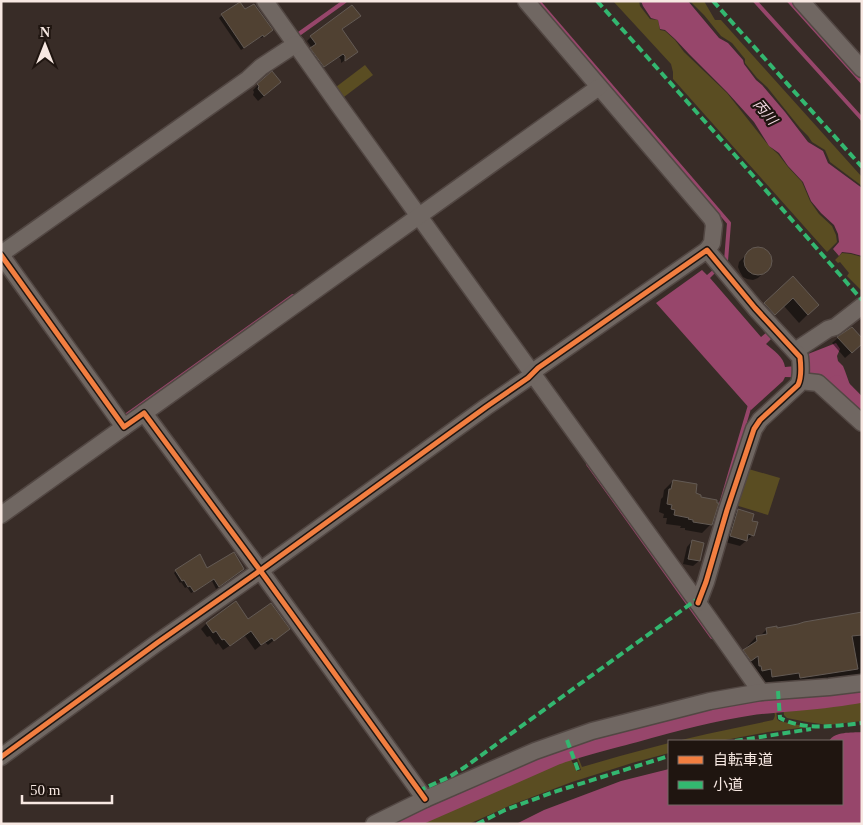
<svg xmlns="http://www.w3.org/2000/svg" width="863" height="825" font-family="'Times New Roman','Noto Sans JP',serif">
  <style>
    .green { fill: #5a4d22 }
    .water { fill: #97466b }
    .shadow { fill: #0007 }
    .lines { fill: none; stroke-linecap: round; stroke-linejoin: round }
    .stream { stroke: #97466b; stroke-width: 4 }
    .river { stroke: #97466b; stroke-width: 21 }
    .building { fill: #504132; stroke: #635a54 }
    .minor-casing { stroke: #524743; stroke-width: 19 }
    .minor { stroke: #706762; stroke-width: 16 }
    .quiet { stroke: #33b770; stroke-width: 4; stroke-dasharray: 8 4; stroke-linecap: butt }
    .cycleway-casing { stroke: #1f1510; stroke-width: 8 }
    .cycleway { stroke: #f27e40; stroke-width: 5 }
    .labels { text-anchor: middle; dominant-baseline: central; stroke-width: 4.5; stroke-linejoin: round; paint-order: stroke }
    .water-label { font-size: 14px; font-style: italic; fill: #f4dbe4; stroke: #1f1510 }
  </style>
  <rect width="100%" height="100%" fill="#382c27"/>
  <!-- green -->
  <g class="green">
    <path d="M613,1H639L640,6L650,19L658,20L660,30L665,31L675,40L684,52L727,93L769,146L778,154L788,167L802,182L810,201L819,214L832,226L836,235L837,242L827,252L673,79V72L671,64Z"/>
    <path d="M690,1H704L715,20H721L862,177V186L830,162L825,150L812,142L808,136L800,128L767,87L757,78L745,63V59L732,43L721,36L704,15Z"/>
    <path d="M365,65L373,75L340,100L332,90Z"/>
    <path d="M842,253L851,254L862,257V291L847,276L849,273L840,262L838,263L835,260Z"/>
    <path d="M745,468L780,478L768,515L732,504Z"/>
    <path d="M862,698V721L828,725L807,722L787,718L784,715L783,707L836,703Z"/>
    <path d="M776,708L777,719L779,721L808,727L768,732L720,741H677L707,734L773,720C775,717 776,714 773,711L769,710L729,717L676,728L578,757L582,767L620,756L669,743V753L632,763L572,782L511,805L469,824H411L525,773L569,756L577,771L581,770L576,756L675,727L729,715Z"/>
  </g>
  <!-- water -->
  <g class="water">
    <path d="M641,1H688L719,38L728,43L743,60L744,64L756,80L762,85L785,112L808,142L823,151L828,163L862,188V256L851,253L842,252L839,256L833,249L839,242L838,234L834,225L821,213L811,201L803,182L788,166L779,153L769,146L754,122L727,92L689,54L675,39L665,30L660,29L658,20L651,18L643,6Z"/>
    <path d="M714,269L716,272L710,278L761,337L768,331L773,337L766,344C773,350 784,357 785,367L807,365L808,354L836,343L840,349L837,356L838,361L843,366L845,371L850,385L854,394L862,402L854,410L819,378L785,377L783,381L751,410L656,303L702,270L707,275Z"/>
    <path d="M862,732V824H516L544,810L621,781L669,769V804H842V741H829C835,731 851,733 862,732Z"/>
  </g>
  <!-- shadow -->
  <g class="shadow">
    <path d="M222,15L269,33L261,38L260,37L241,50L219,18Z"/>
    <path d="M355,20L341,30L352,55L341,63V60L339,57L320,70L307,52L312,48L307,41L311,37Z"/>
    <path d="M258,85L274,88L258,101L253,95L254,92L253,90Z"/>
    <path d="M756,248H761L766,251L769,255L770,263L768,268L758,278L753,280L747,279L743,277L740,272L738,267L739,262L751,250Z"/>
    <path d="M793,278L809,313L799,323L784,306L765,323L756,312Z"/>
    <path d="M851,328L862,343L845,358L832,343L838,338Z"/>
    <path d="M673,481L699,498L711,524L702,533L685,530V528H680L681,526L666,524L667,518H663L664,514L659,512L661,499L663,497L664,490Z"/>
    <path d="M738,510L751,521L753,535L740,546L725,542L733,516Z"/>
    <path d="M692,541L699,561L693,566L683,564L687,547Z"/>
    <path d="M243,569L216,589L212,581L191,593L187,587L185,588L181,582L180,583L174,573L176,571Z"/>
    <path d="M862,614V677L760,688L732,663L756,637H759L766,630L776,629Z"/>
    <path d="M248,621L288,629L268,645L265,642L255,650L245,636L223,650L218,643L216,645L210,636L207,637L201,629L207,623Z"/>
  </g>
  <g class="lines">
    <!-- stream -->
    <g class="stream">
      <path d="M538,1L729,223L726,261L723,264"/>
      <path d="M755,1L862,119"/>
      <path d="M789,1L862,82"/>
      <path d="M296,36L345,1"/>
      <path d="M124,417L293,296"/>
      <path d="M588,464L712,637"/>
      <path d="M721,504L750,405"/>
      <path d="M768,698V703"/>
      <path d="M750,700V705"/>
    </g>
    <!-- river -->
    <g class="river">
      <path d="M837,386L862,411"/>
      <path d="M397,824L557,754C583,745 608,739 634,732C672,721 710,711 749,705C786,700 824,700 862,692"/>
    </g>
  </g>
  <!-- building -->
  <g class="building">
    <path d="M240,2L245,9L254,4L273,30L264,37L263,35L244,48L221,14Z"/>
    <path d="M352,5L361,16L342,29L358,52L345,61V56L343,54L324,67L310,48L316,44L310,36Z"/>
    <path d="M272,71L281,82L264,96L258,89L259,86L257,84Z"/>
    <circle cx="758" cy="261" r="14"/>
    <path d="M793,276L819,305L808,315L793,298L775,315L764,303Z"/>
    <path d="M852,327L862,338V344L852,353L837,337Z"/>
    <path d="M673,480L697,484L696,493L701,495V497L717,500V503H719L712,525L693,522V520L688,519L689,518L674,515L675,510L671,509L672,505L667,504L669,489H671Z"/>
    <path d="M738,509L754,514L752,521L758,522L754,536L748,534L747,541L730,536Z"/>
    <path d="M692,540L704,543L700,561L688,559Z"/>
    <path d="M234,552L244,569L219,587L214,579L194,592L190,586L188,587L184,580L182,581L175,570L200,554L207,568Z"/>
    <path d="M236,601L248,619L271,603L290,629L274,641L272,638L261,645L251,631L230,646L224,639L222,640L216,631L213,633L206,623Z"/>
    <path d="M862,612V635L852,636L858,669L800,678L799,673L772,677L771,669L762,671L761,666H759L758,656L751,661L743,650L757,641L756,636L767,634L766,628L777,626V628L798,624L804,622Z"/>
  </g>
  <g class="lines">
    <defs>
      <g id="minor">
        <path d="M265,1L338,104L698,603L761,692"/>
        <path d="M526,1L712,219L714,225L712,243L707,250"/>
        <path d="M801,1L862,69"/>
        <path d="M1,254L248,79L261,67L296,44"/>
        <path d="M1,255L124,427L144,413L265,577L425,799"/>
        <path d="M795,351L828,329L835,327L862,306"/>
        <path d="M800,381L818,383L862,423"/>
        <path d="M144,413L599,87"/>
        <path d="M1,515L124,427"/>
        <path d="M1,757L157,643L261,570L486,407L528,378L538,368L707,250L755,308L800,357C801,366 802,377 798,385L760,420L754,429L727,510L706,582L698,603"/>
        <path d="M374,824L425,799L535,751L592,731L710,701L761,692L829,687L862,683"/>
      </g>
    </defs>
    <!-- minor casing -->
    <use href="#minor" class="minor-casing"/>
    <!-- minor -->
    <use href="#minor" class="minor"/>
    <!-- quiet -->
    <g class="quiet">
      <path d="M597,1L734,154L862,300"/>
      <path d="M713,1L862,167"/>
      <path d="M778,691L780,718C805,731 835,726 862,723"/>
      <path d="M567,740L578,770"/>
      <path d="M735,741L811,729"/>
      <path d="M418,791L449,777L465,767L696,600"/>
      <path d="M477,824L505,810L554,792L669,756"/>
    </g>
    <defs>
      <g id="cycleway">
        <path d="M1,255L124,427L144,413L265,577L425,799"/>
        <path d="M1,757L157,643L261,570L486,407L528,378L538,368L707,250L755,308L800,357C801,366 802,377 798,385L760,420L754,429L727,510L706,582L698,603"/>
      </g>
    </defs>
    <!-- cycleway casing -->
    <use href="#cycleway" class="cycleway-casing"/>
    <!-- cycleway -->
    <use href="#cycleway" class="cycleway"/>
  </g>
  <g class="labels">
    <!-- water labels -->
    <g class="water-label">
      <text transform="translate(765 112) rotate(50)">丙川</text>
    </g>
  </g>
  <!-- border -->
  <rect width="863" height="825" fill="none" stroke="#f7e8e2" stroke-width="5"/>
  <!-- legend -->
  <rect x="668" y="740" width="175" height="65" fill="#1f1510" stroke="#756964"/>
  <rect x="678" y="756" width="25" height="8" fill="#f27e40" stroke="#756964"/>
  <text x="713" y="765" font-size="15" fill="#f7e8e2">自転車道</text>
  <rect x="678" y="781" width="25" height="8" fill="#33b770" stroke="#756964"/>
  <text x="713" y="790" font-size="15" fill="#f7e8e2">小道</text>
  <!-- north arrow -->
  <g transform="translate(45 45)" stroke="#1f1510" stroke-width="4" paint-order="stroke">
  <path d="M0-4L9 19L0 12L-9 19Z" fill="#f7e8e2"/>
  <text y="-8" font-size="14" font-weight="bold" text-anchor="middle" fill="#f7e8e2">N</text>
  </g>
  <!-- scale -->
  <path d="M22 795v8h90v-8" fill="none" stroke="#f7e8e2" stroke-width="2.5"/>
  <text x="30" y="795" font-size="15" fill="#f7e8e2" stroke="#1f1510" stroke-width="4" paint-order="stroke">50 m</text>
</svg>
